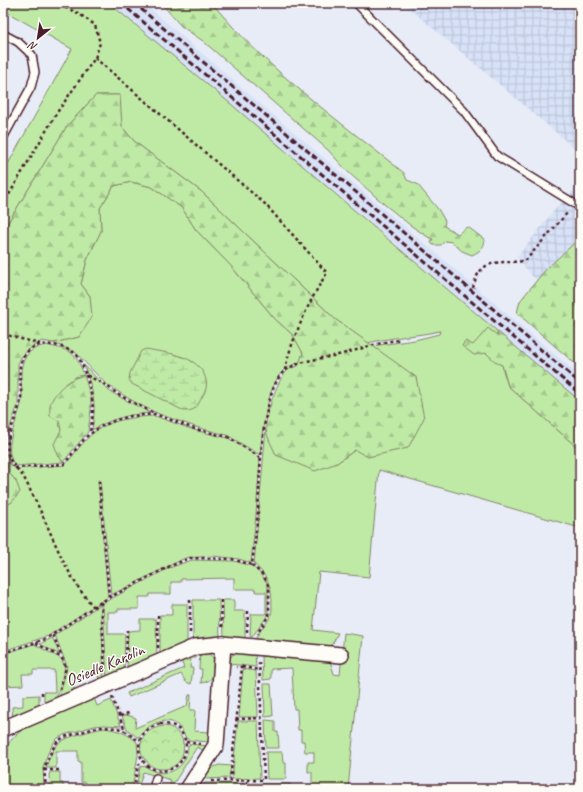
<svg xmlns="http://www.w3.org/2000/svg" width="583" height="792" font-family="Caveat,sans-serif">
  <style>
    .built { fill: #d7e1f7 }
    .industrial { fill: url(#industrial-grid) }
    .green { fill: #bfeaa6; stroke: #848468 }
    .forest { fill: url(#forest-firs); stroke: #848468 }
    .wetland { fill: url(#wetland-marsh); stroke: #848468 }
    .park { fill: url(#park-crowns); stroke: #848468 }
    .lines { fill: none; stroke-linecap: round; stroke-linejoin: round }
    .service-casing { stroke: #4a1f2b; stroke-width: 10 }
    .minor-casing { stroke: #4a1f2b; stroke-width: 18 }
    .path { stroke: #4a1f2b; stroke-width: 2.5; stroke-dasharray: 3 3; stroke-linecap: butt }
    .service { stroke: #fdfcf7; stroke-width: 7 }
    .minor { stroke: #fdfcf7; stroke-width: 15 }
    .rail { stroke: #4a1f2b; stroke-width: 3; stroke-dasharray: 6 3; stroke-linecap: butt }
    .labels { text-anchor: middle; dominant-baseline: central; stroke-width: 3; stroke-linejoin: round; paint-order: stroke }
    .street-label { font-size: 17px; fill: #4a1f2b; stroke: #fdfcf7 }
  </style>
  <defs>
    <pattern id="industrial-grid" width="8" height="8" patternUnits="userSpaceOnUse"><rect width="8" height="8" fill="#d7e1f7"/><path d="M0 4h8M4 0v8" fill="none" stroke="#bac1d4"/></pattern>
    <pattern id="forest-firs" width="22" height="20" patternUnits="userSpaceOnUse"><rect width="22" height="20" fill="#bfeaa6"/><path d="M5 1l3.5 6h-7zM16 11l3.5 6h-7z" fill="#a6c88f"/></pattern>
    <pattern id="wetland-marsh" width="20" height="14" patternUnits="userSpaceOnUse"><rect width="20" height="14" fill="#bfeaa6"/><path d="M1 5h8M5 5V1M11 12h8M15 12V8" fill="none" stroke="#a6c88f"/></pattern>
    <pattern id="park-crowns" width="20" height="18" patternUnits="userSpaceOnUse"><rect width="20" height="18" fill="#bfeaa6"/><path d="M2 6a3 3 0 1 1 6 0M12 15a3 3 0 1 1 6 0" fill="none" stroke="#a6c88f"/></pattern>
  </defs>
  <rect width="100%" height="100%" fill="#e7ecf7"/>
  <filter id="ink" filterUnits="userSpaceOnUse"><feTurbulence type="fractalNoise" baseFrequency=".025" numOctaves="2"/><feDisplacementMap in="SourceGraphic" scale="8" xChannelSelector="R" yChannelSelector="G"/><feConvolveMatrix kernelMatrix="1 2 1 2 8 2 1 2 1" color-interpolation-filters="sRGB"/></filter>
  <g filter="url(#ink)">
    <!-- built -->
    <path class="built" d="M109,3H144L250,95L580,376V401L231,104Z"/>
    <!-- industrial -->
    <g class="industrial">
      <path d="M403,3H580V153L506,90Z"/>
      <path d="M580,182V314L532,276L517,257L557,207L571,194Z"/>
    </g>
    <!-- green -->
    <g class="green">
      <path d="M3,3H109L231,104L383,235L497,331L503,370L508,386L580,450V528L379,470L369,577L319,572L313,630L338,633L333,643L328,647L255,643C255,633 266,626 270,617C272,613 272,609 272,605C272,587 267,575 254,564L266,428L276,455L337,463L355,450L416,378L372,346L415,340L439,334L440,331C416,336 392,337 368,343L335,319L202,192L135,142L122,127L119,95H96L67,126L3,231V173L72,49L3,10Z"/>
      <path d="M131,182L152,187L182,208L196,230L231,266L275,319L293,335L303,353L300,362C295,364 290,366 285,369C267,383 262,434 260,455L227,435L196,427L159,414L136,403L106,384L75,352L53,343L79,337L90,296L81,284L87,260L101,231L100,208L114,186Z"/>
      <path d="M46,345C71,351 75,350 84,375L75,377L59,421L61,430L58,455L63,462L16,466C0,451 19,418 22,400C23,388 18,372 24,360C28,351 36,347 46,345Z"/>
      <path d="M84,365L109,391L150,413C129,414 110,419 92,430C97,403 93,391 84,365Z"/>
      <path d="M155,416L194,430L228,438L260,458L256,515L251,563L239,559L213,556L185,558L111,595L100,480H98L108,597L48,636L3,651V507L12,502L16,481L9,473V461L11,465L16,469L65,465C73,456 84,440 93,433C110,419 135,417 155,416Z"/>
      <path d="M192,560L234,561L252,566L258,571L268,584V615L252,637L250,636L251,614H266V592H256L255,589H234V578L181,579V582H171V594H150L149,597H139V609H118V612H108V634H125L124,673L107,681L103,603L169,568Z"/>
      <path d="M193,600H219L220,640L193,644Z"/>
      <path d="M223,600H234V611H245V642L224,640Z"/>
      <path d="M101,604L104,682L99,684L98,672L74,683V695L58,702L67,666L55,635Z"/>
      <path d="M172,604H187V646L160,657V615H172Z"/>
      <path d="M140,619H156L157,659L127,671L128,631L140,630Z"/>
      <path d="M344,633L363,636L348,789H312V772H308V762H314V752H305L304,741H301V730H298L297,709H294L292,668L271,669V679L263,680L262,657L264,653L327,660L331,664L334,674L340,675Z"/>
      <path d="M52,638L53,639L60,655L40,644Z"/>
      <path d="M34,644L60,658L62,660L65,667L55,703L44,708V692H55L54,670H33V674H22L23,685L3,686V654Z"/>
      <path d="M200,651C221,653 221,681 201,683L202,669H199Z"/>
      <path d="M196,652V658H191L190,668H193L191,684L186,682L181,674L129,697L127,693L184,668L180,658Z"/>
      <path d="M235,652L255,654L256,667L229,664L230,658Z"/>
      <path d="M243,669L256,671L258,717H239Z"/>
      <path d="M264,684H271L273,716L265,717Z"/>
      <path d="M39,695V710L13,721L12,707L23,706V696Z"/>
      <path d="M93,695L97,706L111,700L121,726L104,725L94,726L64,735L58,738L54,742L48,753L43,767L44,789H3C3,781 1,759 4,752C16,722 65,708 93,695Z"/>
      <path d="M189,695H191L190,710H195L194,731L209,732V742L188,740C183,735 182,728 176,724C163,716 146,726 139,737H137L127,729L122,716L127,715L136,718L135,728L187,706Z"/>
      <path d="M265,720L275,721V732H278L279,748H266Z"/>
      <path d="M238,721H258L260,778L232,779Z"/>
      <path d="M104,728C118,730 127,733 137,742L138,755L132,789H85V782H81V762L78,761V751H56V768H46C48,760 53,748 59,743C67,736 94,730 104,728Z"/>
      <path d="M190,744L208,746L206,752L197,747L170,789H169L171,780L143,772L138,789H136L140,767L145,766C164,781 187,770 188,746Z"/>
      <path d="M266,752H282L283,763H286V779H267Z"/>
      <path d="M219,765L231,766L229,778L206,779L203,776L211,768Z"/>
      <path d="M50,772H60V783H63V789H50L49,775Z"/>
      <path d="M205,783L290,784V789H201Z"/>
    </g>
    <!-- forest -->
    <g class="forest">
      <path d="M161,3H212C266,69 338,120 404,173L407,180L417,184L438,209L445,221L444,226L458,234L465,228L468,227L485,240C484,248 479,252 472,255L462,251L452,242L445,241L441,245H433L431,242L433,239L428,237L410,225L384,204L348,172L328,150L203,41L181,26Z"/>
      <path d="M96,95H120L122,127L135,142L202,192L335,319L416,377L424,418L408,448L368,457L355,450L337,463L315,471L276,455C273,447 267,438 266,429C264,418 278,378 287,371C290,368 295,367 298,366L303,353L293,335L275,319L231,266L196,230L182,208L152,187L131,182L114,186L100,208L101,231L87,260L81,284L90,296L92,317L79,337L53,343L42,341L33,346L22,356L18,364V405L7,435L5,450L9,461V473L16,481L20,492L12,502L3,507V231L67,126Z"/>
      <path d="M580,238V368L517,313L520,301L546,269Z"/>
      <path d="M488,328L498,336L497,331L580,401V450L508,386L502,365L497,363L486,353L474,355L462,346L465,341L473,345Z"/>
      <path d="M84,375L91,398V410L88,432L63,462L58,455L54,444L61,430L59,421L50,416C50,411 49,404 52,400C58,388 71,378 84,375Z"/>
    </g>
    <!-- wetland -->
    <path class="wetland" d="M146,349C165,353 194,354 204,374C208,383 207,389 202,397C197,407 196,411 184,411L132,384L129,380L130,373L141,351Z"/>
    <!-- park -->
    <path class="park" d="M164,726C192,728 189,771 161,769C145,768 134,748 145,735C150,729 157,727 164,726Z"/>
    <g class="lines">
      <defs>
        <g id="service">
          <path d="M356,3L464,111L497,156L580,207"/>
          <path d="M3,34L18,42L32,55L35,72L31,87L3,138"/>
          <path d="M153,789L156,778"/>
        </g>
        <g id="minor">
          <path d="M3,729L195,647L222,644L341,655"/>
          <path d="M188,789L216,745L223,644"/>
        </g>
      </defs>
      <!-- service casing -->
      <use href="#service" class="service-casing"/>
      <!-- minor casing -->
      <use href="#minor" class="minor-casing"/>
      <!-- path -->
      <g class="path">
        <path d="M95,58L265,204L327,273C311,297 290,342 285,370"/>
        <path d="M3,205L56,114L95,58L100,43L95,25L78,13L54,3"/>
        <path d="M473,288C480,256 500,264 525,261L568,212"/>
        <path d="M3,334L40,344"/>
        <path d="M86,375C93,398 95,409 90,432"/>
        <path d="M15,468L64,464L86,437L100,427L116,420L131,416L155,414L195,429L228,437L261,458"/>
        <path d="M99,481L109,597"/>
        <path d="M252,565L263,575L269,587V615L257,634"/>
        <path d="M190,600V635"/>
        <path d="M221,600L222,629"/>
        <path d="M94,607C64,576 50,526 29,488C27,483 24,477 20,472C14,466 10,462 8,453C5,433 19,416 21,397C22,384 16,370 23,358C31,342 47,343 62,347C67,349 72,351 76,354C81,359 83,368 86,375L104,384L119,395L155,414"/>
        <path d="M158,615V648"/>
        <path d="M247,632L248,611"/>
        <path d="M53,635L62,657"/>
        <path d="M36,643L62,658L66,668L60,689"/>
        <path d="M3,653L46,639L101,602"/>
        <path d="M126,662L127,630"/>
        <path d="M242,667L259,670"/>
        <path d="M105,671L101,602L168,567L190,558L232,559L252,565C254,547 257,528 258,510C260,480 260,388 286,370C300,360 321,359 338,355C359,350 378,342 399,340"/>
        <path d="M42,692V698"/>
        <path d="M112,697L125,731L139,741"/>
        <path d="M120,716L131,712"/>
        <path d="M236,719L262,718"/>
        <path d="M160,724C171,724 177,725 183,735C195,758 168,781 148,766C138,759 136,743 144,733C148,728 154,726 160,724Z"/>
        <path d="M186,742L200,744"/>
        <path d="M44,770H60"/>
        <path d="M211,781L264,780L259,661"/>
        <path d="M230,781L242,667H236"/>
        <path d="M46,789L44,768L52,750L57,742L64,737L99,727L118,728L125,731"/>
        <path d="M134,789L138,765L143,762"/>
        <path d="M246,789L247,781"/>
      </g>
      <!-- service -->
      <use href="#service" class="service"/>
      <!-- minor -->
      <use href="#minor" class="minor"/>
      <!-- rail -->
      <g class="rail">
        <path d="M121,3L580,394"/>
        <path d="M134,3L580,383"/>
      </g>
    </g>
  </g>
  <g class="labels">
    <!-- street labels -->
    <g class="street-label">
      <text transform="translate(105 665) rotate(-23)">Osiedle Karolin</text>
    </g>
  </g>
  <!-- margin -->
  <rect width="583" height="792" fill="none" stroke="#fdfcf7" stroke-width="16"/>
  <rect x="8" y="8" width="567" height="776" fill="none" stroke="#4a1f2b" stroke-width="1.5" filter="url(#ink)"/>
  <!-- north arrow -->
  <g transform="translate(38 38) rotate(210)" stroke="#fdfcf7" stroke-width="3" paint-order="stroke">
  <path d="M0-3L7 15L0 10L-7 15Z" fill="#4a1f2b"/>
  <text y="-6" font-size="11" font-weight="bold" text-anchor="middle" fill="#4a1f2b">N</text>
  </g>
</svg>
